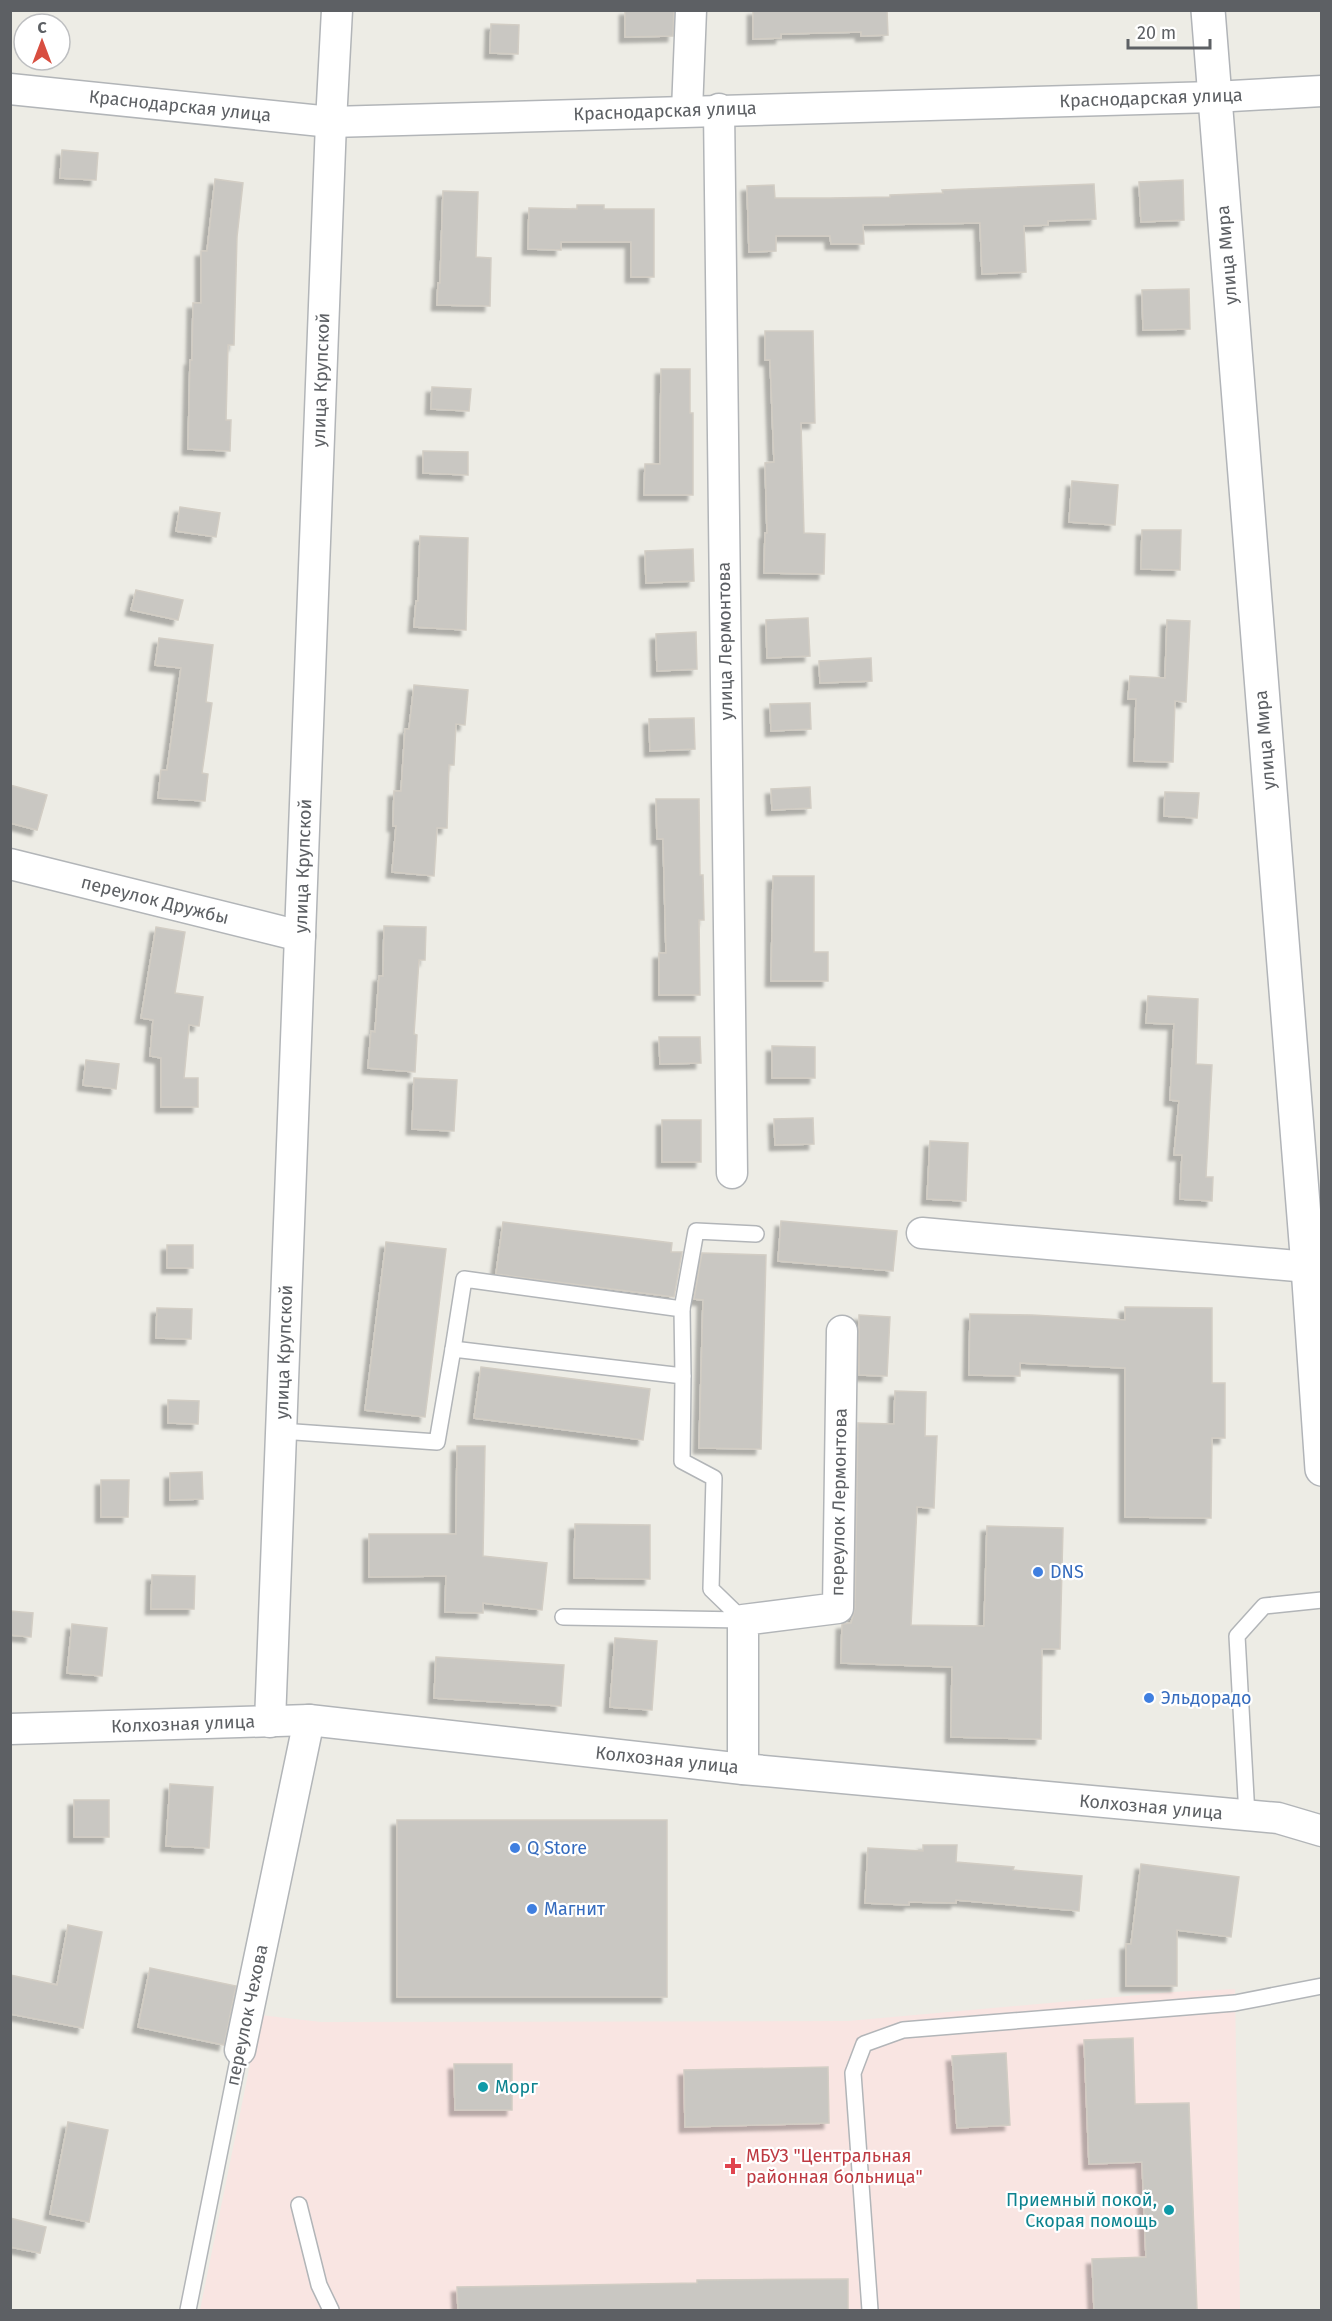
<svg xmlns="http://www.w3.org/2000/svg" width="1332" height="2321" font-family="'Fira Sans',sans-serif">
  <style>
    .medical { fill: #f9e5e2 }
    .building { fill: #c9c7c2; stroke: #d2cdc4; stroke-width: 1.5; filter: url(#shadow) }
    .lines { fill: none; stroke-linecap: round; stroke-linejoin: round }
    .service-casing { stroke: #b2b5b8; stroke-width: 18 }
    .minor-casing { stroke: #b2b5b8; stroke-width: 33 }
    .secondary-casing { stroke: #b1b4b8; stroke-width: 36 }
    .service { stroke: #fff; stroke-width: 15 }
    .minor { stroke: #fff; stroke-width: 30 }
    .secondary { stroke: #fff; stroke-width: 33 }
    .shop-dot { fill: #3f7fe0; stroke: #fff; stroke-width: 2 }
    .culture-dot { fill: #0f9aa8; stroke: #fff; stroke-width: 2 }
    .health-dot { fill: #e0444e; stroke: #fff; stroke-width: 2 }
    .labels { text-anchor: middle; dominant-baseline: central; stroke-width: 4.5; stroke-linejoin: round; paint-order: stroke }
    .street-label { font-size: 18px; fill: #5d6064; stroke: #fff }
    .shop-label { font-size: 18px; fill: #366cbe; stroke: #fff; text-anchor: start }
    .culture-label { font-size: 18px; fill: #0d838f; stroke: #fff; text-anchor: start }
    .health-label { font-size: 18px; fill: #be3a42; stroke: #fff; text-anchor: start }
  </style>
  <defs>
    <filter id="shadow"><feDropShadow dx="-5.5" dy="5.5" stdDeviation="1.5" flood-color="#0004"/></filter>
  </defs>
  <rect width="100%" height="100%" fill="#edece5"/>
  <!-- medical -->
  <path class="medical" d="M1235,1989L1240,2310H200L260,2015L321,2022L848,2021L1172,1992Z"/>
  <!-- building -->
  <g class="building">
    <path d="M625,10H674L673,36L625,37Z"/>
    <path d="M753,10H887L888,35L861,36V32L781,34V38L753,39Z"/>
    <path d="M491,24L519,25L518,54L490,53Z"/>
    <path d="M62,150L98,153L96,180L60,178Z"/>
    <path d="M215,179L243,183L237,237L234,345H228L226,420H231L230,451L188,449L190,360H192L193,303H201V251H207Z"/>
    <path d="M1183,180L1184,220L1141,222L1139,182Z"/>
    <path d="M1094,184L1096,219L1048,221V225L1024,226L1026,272L982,274L980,223L863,225L864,244H831L830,236H776V251L749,252L747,186L774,185L775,198H830L890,197V195L943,193L942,190Z"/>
    <path d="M443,191L478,192L476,257L491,258L490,306L437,305L438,283H440Z"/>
    <path d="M577,205H604V209H654V277H631V242H561V250L528,249L529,208L577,209Z"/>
    <path d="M1189,289L1190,329L1143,330L1142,290Z"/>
    <path d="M765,331H813L815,423H801L804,533L825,534L824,574L764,573L765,533H767L765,463L774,462L770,360H765Z"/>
    <path d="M661,369H690V413H693V495H644L645,464H660Z"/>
    <path d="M432,387L471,389L469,411L431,409Z"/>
    <path d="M423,451L468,452V475L423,473Z"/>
    <path d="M1072,481L1118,485L1115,525L1069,522Z"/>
    <path d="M180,507L220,513L216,537L176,531Z"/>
    <path d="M1142,530H1181L1180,570L1141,569Z"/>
    <path d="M420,536L468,538L466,630L414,627L416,601H418Z"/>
    <path d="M693,549L694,581L646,583L645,551Z"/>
    <path d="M136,590L183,600L178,620L131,610Z"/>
    <path d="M808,618L810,656L767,658L766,620Z"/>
    <path d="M1167,620L1190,621L1186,702L1175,701L1173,762L1134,761L1136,699H1128L1130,676L1165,678Z"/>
    <path d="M696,632L697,669L657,671L656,634Z"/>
    <path d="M159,638L213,645L206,702L212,703L202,773L208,774L205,801L158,798L161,770H167L181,668L155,665Z"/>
    <path d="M871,658L872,681L820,683L819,661Z"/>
    <path d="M414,685L468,690L465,725L456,724L454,765H449L447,828H437L434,876L392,872L396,826H393L394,791H401L405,729H409Z"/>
    <path d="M810,703L811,729L771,731L770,704Z"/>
    <path d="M694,718L695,749L650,751L649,719Z"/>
    <path d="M10,785L47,795L37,830L10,823Z"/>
    <path d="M810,787L811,808L772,810L771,789Z"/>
    <path d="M1165,792L1199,793L1197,818L1164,816Z"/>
    <path d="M656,799H699L700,875H703L704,920H699L700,995H659V953H666L663,839H657Z"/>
    <path d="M773,876H814V952H828V981H771Z"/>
    <path d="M384,926L426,927L425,960H419L414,1034L417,1035L415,1072L368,1068L371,1031L375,1032L379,976H383Z"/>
    <path d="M156,927L185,932L175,993L203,997L199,1026L189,1025L184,1078H198V1107H161V1058L150,1056L153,1020L141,1018Z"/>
    <path d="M1148,996L1198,999L1196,1064L1212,1065L1206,1177H1213L1212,1201L1180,1199L1182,1155H1174L1179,1101L1170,1100L1174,1024L1146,1023Z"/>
    <path d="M659,1037H700L701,1063L660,1064Z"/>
    <path d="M772,1046L815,1047V1078H772Z"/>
    <path d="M86,1060L119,1064L116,1089L83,1085Z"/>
    <path d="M414,1078L457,1080L454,1131L412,1129Z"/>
    <path d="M813,1118L814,1144L775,1145L774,1119Z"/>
    <rect x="662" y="1120" width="39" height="42"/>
    <path d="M930,1141L968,1143L966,1201L927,1199Z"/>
    <path d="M781,1221L897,1231L893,1271L778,1261Z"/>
    <path d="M503,1222L672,1243L671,1252H682L674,1297L496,1274Z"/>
    <path d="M386,1242L446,1249L425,1417L365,1410Z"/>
    <rect x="167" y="1245" width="26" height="23"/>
    <path d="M702,1253L766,1255L761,1449L699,1448L703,1300L694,1299Z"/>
    <path d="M1125,1307L1212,1308V1383H1225V1438H1212L1211,1518L1125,1517V1368L1020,1363V1376L969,1375L970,1314L1032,1315L1125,1320Z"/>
    <path d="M157,1308L192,1309L191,1339L156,1338Z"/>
    <path d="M859,1315L890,1317L887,1376L859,1375Z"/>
    <path d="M481,1367L650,1389L643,1440L474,1418Z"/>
    <path d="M895,1391L926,1392L925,1436H937L934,1508L917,1507L911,1625L984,1626L987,1526L1063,1528L1060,1649H1042L1041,1739L951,1737L952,1667L841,1663L842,1624L851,1623L855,1608L858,1423L894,1424Z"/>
    <path d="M168,1400L199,1401L198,1424L168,1423Z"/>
    <path d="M457,1446H485L483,1556L547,1563L542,1610L483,1603V1613L445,1612L446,1576L369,1577V1534H456Z"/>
    <path d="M202,1472L203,1499L170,1500V1473Z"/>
    <path d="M101,1480H129L128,1517H101Z"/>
    <path d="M575,1524L650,1525V1579L574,1578Z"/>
    <path d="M152,1575L195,1576L194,1609H151Z"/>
    <path d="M10,1611L33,1613L31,1637L10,1635Z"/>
    <path d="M72,1624L107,1628L102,1676L67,1673Z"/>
    <path d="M615,1638L657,1641L652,1710L610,1707Z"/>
    <path d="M436,1657L564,1665L561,1706L434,1698Z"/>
    <path d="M170,1784L213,1787L209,1848L166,1846Z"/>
    <rect x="74" y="1800" width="35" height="37"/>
    <rect x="397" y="1820" width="270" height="177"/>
    <path d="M923,1845H957L956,1862L1014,1867L1013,1870L1082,1876L1079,1911L956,1900V1903L909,1902V1905L865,1903L868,1848L923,1851Z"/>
    <path d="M1141,1864L1239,1877L1231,1937L1177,1930V1986H1126V1944H1131Z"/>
    <path d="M68,1925L102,1932L83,2028L10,2014V1975L57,1985Z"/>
    <path d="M150,1968L236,1986L224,2045L138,2027Z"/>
    <path d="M1133,2038L1135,2104L1189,2103L1197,2310H1094L1092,2259L1146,2257L1142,2162L1089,2164L1084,2040Z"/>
    <path d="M1006,2053L1010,2125L957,2128L952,2056Z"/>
    <path d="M454,2064H512V2110H455Z"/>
    <path d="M828,2067L829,2123L685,2127L684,2070Z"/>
    <path d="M68,2122L108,2130L89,2222L50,2214Z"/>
    <path d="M10,2218L46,2227L40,2253L10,2247Z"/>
    <path d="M848,2279V2310H458L457,2287L697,2283V2280Z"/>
  </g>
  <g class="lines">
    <defs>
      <g id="service">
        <path d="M682,1309L696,1231L756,1234"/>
        <path d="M453,1349L464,1279L682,1309L683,1376"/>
        <path d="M281,1431L437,1442L453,1349L683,1376L682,1461L714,1478L711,1589L743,1620L563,1617"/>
        <path d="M1247,1816L1237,1636L1264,1606L1322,1600"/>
        <path d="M299,2205L319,2285L331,2310"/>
        <path d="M188,2310L240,2050"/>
        <path d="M870,2310L853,2073L864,2044L903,2030L1235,2003L1322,1986"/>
      </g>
      <g id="minor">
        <path d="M10,89L331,122L1214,97L1322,91"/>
        <path d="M719,109L732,1173"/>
        <path d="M687,111L691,10"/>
        <path d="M10,864L300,936"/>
        <path d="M922,1233L1308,1267"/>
        <path d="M270,1722L331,122L337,10"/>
        <path d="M10,1729L309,1720L743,1769L1278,1818L1322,1831"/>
        <path d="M743,1769V1620L838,1608L842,1331"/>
        <path d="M240,2050L309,1720"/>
      </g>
      <path id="secondary" d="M1208,10L1308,1267L1322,1469"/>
    </defs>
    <!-- service casing -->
    <use href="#service" class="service-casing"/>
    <!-- minor casing -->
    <use href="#minor" class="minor-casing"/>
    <!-- secondary casing -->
    <use href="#secondary" class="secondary-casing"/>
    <!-- service -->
    <use href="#service" class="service"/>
    <!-- minor -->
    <use href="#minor" class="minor"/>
    <!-- secondary -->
    <use href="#secondary" class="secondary"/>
  </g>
  <!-- markers -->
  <g class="shop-dot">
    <circle cx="1038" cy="1572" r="6"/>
    <circle cx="1149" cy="1698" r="6"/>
    <circle cx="515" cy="1848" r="6"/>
    <circle cx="532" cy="1909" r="6"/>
  </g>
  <g class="culture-dot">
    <circle cx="483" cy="2087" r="6"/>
    <circle cx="1169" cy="2210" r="6"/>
  </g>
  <path class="health-dot" d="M730 2157h6v6h6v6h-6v6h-6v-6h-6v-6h6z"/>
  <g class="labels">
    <!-- street labels -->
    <g class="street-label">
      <text transform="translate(1151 98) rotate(-2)">Краснодарская улица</text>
      <text transform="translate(180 106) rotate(6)">Краснодарская улица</text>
      <text transform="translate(665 111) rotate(-2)">Краснодарская улица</text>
      <text transform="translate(1227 255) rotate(-95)">улица Мира</text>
      <text transform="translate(321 380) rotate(-88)">улица Крупской</text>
      <text transform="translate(725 641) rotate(-91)">улица Лермонтова</text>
      <text transform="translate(1265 740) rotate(-95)">улица Мира</text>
      <text transform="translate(303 866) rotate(-88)">улица Крупской</text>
      <text transform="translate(155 900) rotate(14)">переулок Дружбы</text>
      <text transform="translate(284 1352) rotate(-88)">улица Крупской</text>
      <text transform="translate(839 1502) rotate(-89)">переулок Лермонтова</text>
      <text transform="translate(183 1724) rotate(-2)">Колхозная улица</text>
      <text transform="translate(667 1760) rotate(6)">Колхозная улица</text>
      <text transform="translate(1151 1807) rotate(5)">Колхозная улица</text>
      <text transform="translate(247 2015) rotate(-78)">переулок Чехова</text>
    </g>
    <!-- shop labels -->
    <g class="shop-label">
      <text x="1050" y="1572">DNS</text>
      <text x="1161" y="1698">Эльдорадо</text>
      <text x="527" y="1848">Q Store</text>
      <text x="544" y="1909">Магнит</text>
    </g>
    <!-- culture labels -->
    <g class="culture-label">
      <text x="495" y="2087">Морг</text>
      <text x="1157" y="2200" text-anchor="end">Приемный покой,<tspan x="1157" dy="21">Скорая помощь</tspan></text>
    </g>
    <!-- health labels -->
    <g class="health-label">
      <text x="746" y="2156">МБУЗ "Центральная<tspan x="746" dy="21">районная больница"</tspan></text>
    </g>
  </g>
  <!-- border -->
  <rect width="1332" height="2321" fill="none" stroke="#5d6064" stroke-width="24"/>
  <!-- north arrow -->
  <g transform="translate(42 42)"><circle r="28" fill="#ffffff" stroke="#bebfc1" stroke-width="1.5"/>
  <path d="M0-4.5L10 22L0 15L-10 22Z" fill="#d84e40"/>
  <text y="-9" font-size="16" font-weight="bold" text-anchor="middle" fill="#5d6064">С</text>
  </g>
  <!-- scale -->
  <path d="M1128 39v9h82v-9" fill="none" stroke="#5d6064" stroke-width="3"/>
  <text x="1137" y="39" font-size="18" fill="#5d6064" stroke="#ffffff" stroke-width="4.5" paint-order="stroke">20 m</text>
</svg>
